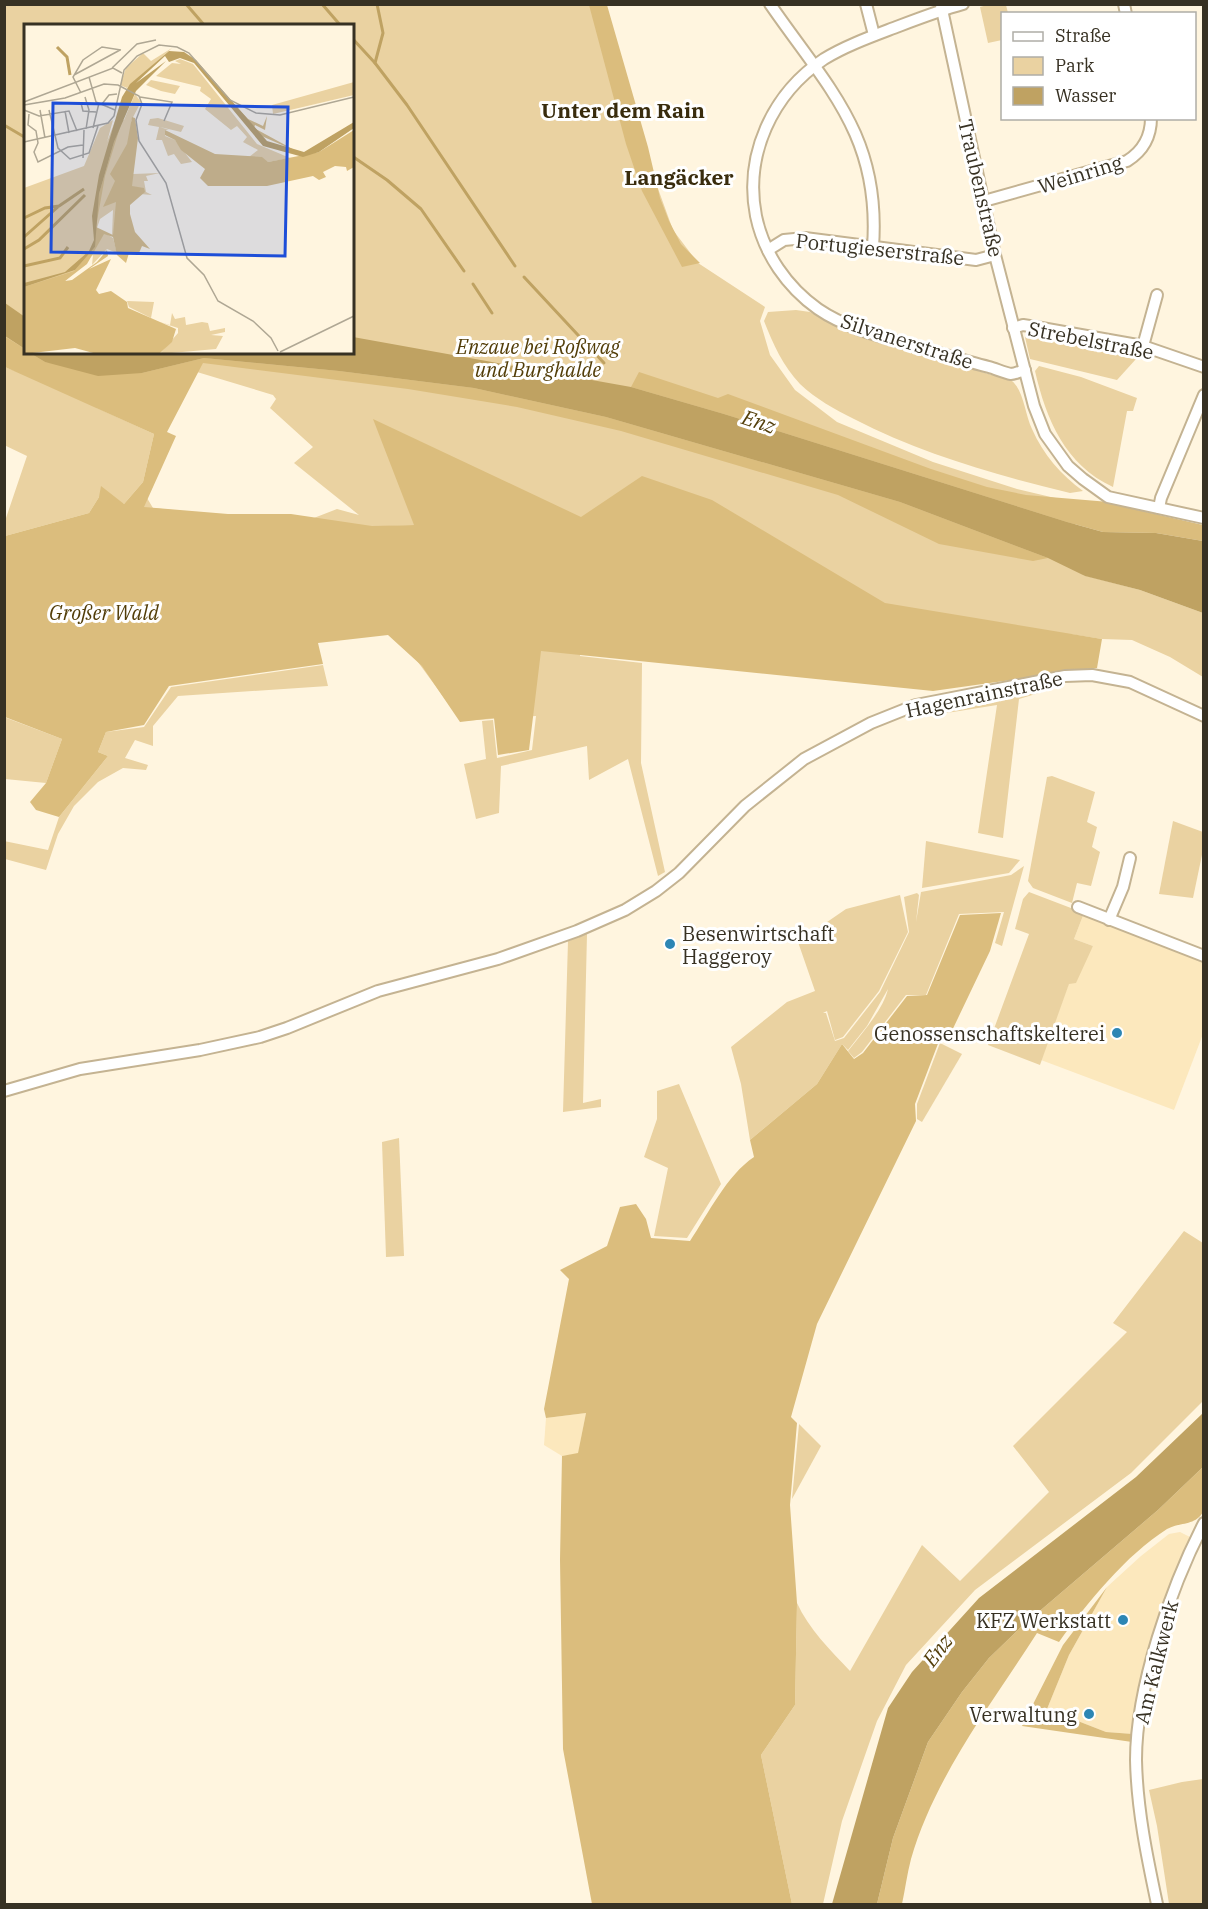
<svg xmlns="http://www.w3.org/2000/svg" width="1208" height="1909" font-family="'IBM Plex Serif',serif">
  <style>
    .built { fill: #fce8bd }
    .green { fill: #ead2a1; fill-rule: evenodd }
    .forest { fill: #dbbd7d }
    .water { fill: #bfa262 }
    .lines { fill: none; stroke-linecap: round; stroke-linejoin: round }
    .stream { stroke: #bfa262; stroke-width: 3 }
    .minor-casing { stroke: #c4b392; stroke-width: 14 }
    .minor { stroke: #fff; stroke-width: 10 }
    .poi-dot { fill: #2d86b4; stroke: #fff; stroke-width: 2 }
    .labels { text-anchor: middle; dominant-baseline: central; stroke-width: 6; stroke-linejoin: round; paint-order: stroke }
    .street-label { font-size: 20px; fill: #373123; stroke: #fff }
    .park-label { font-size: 20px; font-style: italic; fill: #523d08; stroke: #fff }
    .poi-label { font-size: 20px; fill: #373123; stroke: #fff; text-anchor: end }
    .neighbourhood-label { font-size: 21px; font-weight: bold; fill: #392c0d; stroke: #fff }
    .water-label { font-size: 21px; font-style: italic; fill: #543f0b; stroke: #fff }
    .inset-river { fill: none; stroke: #bfa262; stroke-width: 3 }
    .inset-road { fill: none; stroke: #afa794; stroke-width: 1.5 }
    .view { fill: #1d4ed8; fill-opacity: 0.15; stroke: #1d4ed8; stroke-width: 3 }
    .inset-edge { fill: none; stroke: #373123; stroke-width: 3 }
  </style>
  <rect width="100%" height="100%" fill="#fff5df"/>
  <!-- built -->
  <g class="built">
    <path d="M1084,913L1203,962V1034L1174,1110L1041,1060L1069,983L1093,946L1074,939Z"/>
    <path d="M586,1413L578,1454L562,1456L544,1445L546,1418Z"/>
    <path d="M1180,1532L1190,1537L1167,1593L1157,1623L1148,1653L1133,1734L1106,1732L1047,1709L1069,1655L1107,1587L1141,1556L1169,1534Z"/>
  </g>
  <!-- green -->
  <g class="green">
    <path d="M991,4L1006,5L1008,13L1002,14V40L988,43L980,7Z"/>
    <path d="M5,5H603L648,161L673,230L698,263L765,307L760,321L770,355L795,390L837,422L933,462L1017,489L1072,502L1083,575L1140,590L1203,613V677L1170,657L1132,640L1102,639L1070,634L580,650V656L642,663L641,763L665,872L658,876L628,759L589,780L587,746L501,766L499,813L476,819L464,764L486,759L482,721L493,720L497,758L532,750L536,716L461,721L396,632L80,626L147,498L153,508L301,523L337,509L359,515L294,463L313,447L270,408L276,399L273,395L197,372L97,408L154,434L143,482L124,504L99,497L89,513L5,536V521L27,456L4,445L5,367L15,371L4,363ZM26,26H352V352H26ZM408,508L444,544L389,526L415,525Z"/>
    <path d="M796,310L810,312L833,325L868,338L1012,381C1024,391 1025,415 1032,429C1043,454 1061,475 1083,491L1070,493C996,475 922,454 854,419C834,409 816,399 800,384C783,366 773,344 764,321L768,312Z"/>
    <path d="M1027,330L1140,349L1136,359L1117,380L1030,359L1025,337Z"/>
    <path d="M1039,366L1081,377L1137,398L1133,411H1127L1113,487C1065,465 1046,419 1035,371Z"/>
    <path d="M323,665L328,686L178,696L153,726V746L135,740L125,758L148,765L146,770L123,768L98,782L74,806L58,834L46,870L5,859L4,841L48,850L59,817L108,756L98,752L106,732L144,727L171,687Z"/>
    <path d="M1046,686L1052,689L1019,699L1003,838L978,833L997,705L934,715L935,707Z"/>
    <path d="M4,717L62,739L46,783L5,779Z"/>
    <path d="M1052,776L1095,792L1087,822L1097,827L1092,847L1100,852L1091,886L1077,883L1072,903L1033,888L1028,881L1047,777Z"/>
    <path d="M1173,821L1203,832V850L1193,898L1159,894Z"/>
    <path d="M926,841L1020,860L1009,873L922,888Z"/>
    <path d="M1024,866L1002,946L995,943L1004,912L959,914L926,995H906L862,1052L854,1058L848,1051C862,1033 883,1010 888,989L867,1026L848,1050L842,1044L817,1084L750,1140L741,1084L731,1047L787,1002L815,991L798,942L846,909L900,895L908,932L879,991L843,1037L835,1040L827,1011L823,1013H826L835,1041L844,1038L880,992L909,932L904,897L917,893L919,895L916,922L921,892L1011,875Z"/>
    <path d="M1029,892L1084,913L1074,939L1093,946L1076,983L1069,984L1040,1065L988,1045L1029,934L1015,929L1023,899Z"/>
    <path d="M587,934L583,1103L601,1099V1107L563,1112L568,941Z"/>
    <path d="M940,1043L962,1054L922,1122L917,1119V1104Z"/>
    <path d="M679,1084L721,1184L687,1238L654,1236L668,1168L644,1157L657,1119V1091Z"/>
    <path d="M399,1138L404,1256L386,1257L382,1142Z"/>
    <path d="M1184,1231L1203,1243V1401L1131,1473L975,1590L906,1665L877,1721L842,1821L823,1904H792L761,1755L795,1705L797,1603C808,1628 831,1651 850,1671L922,1545L960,1581L1049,1492L1013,1446L1127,1332L1113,1323Z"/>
    <path d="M799,1424L821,1446L792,1499Z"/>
    <path d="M1203,1779V1904H1169L1157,1826L1149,1790L1182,1782Z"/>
  </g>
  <!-- forest -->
  <g class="forest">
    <path d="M589,5H607L648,147L660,198L669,221L681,244L700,263L682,267L642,191L626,144Z"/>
    <path d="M4,336L25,349L26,352L30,353L45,362L142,373L204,358L339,371L474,388L606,417L900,502L1048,558L1033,561L939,544L838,495L621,431L517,407L408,389L203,363L167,432L176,436L144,507L228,514H291L372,526L414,525L373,419L581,517L642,476L712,500L885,603L1102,639L1097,668L933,691L541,651L529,750L498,755L494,718L460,722L422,666L388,635L318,643L323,664L169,686L144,725L106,732L98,752L108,756L59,817L36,810L30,802L46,783L62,739L5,717V536L89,513L99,497L101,486L124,504L143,482L154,434L5,367Z"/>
    <path d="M639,372L718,398L728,394L931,469L987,487L1026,495L1109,502L1125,507L1203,525V541L1156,533L1103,532L1067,522L724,414L631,387Z"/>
    <path d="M1001,913L990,951L948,1039L939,1041L915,1104L916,1121L817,1324L791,1417L797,1423L790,1505L797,1603L795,1705L761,1755L792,1904H592L563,1749L560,1560L562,1456L578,1453L586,1413L546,1418L544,1409L569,1279L560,1270L607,1246L620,1207L636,1204L646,1219L651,1238L690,1241C708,1214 727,1175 754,1157L750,1140L817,1084L842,1044L854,1059L863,1053L907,996L927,995L960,915Z"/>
    <path d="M1203,1467V1512C1195,1526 1180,1522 1167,1529C1126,1555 1087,1603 1059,1642L1037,1633C991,1705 935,1776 911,1859C907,1874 905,1890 902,1904H877L893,1838L928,1742L962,1692L989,1658L1021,1627L1158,1510Z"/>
    <path d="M1107,1587L1069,1655L1047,1709L1106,1732L1133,1734L1132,1742L1022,1726L1063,1645Z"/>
  </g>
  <!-- water -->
  <g class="water">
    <path d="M5,303L25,317V349L5,336Z"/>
    <path d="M353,337L631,387L724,414L1067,522L1103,532L1156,533L1203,541V613L1140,590L1085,576L1048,558L900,502L606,417L474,388L339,371L204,358L142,373L98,376L45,362L30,353L101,352L105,354L112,352H352Z"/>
    <path d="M1203,1413V1467L1158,1510L1021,1627L989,1658L962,1692L928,1742L893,1838L877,1904H832L888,1708L912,1672L979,1598L1136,1477Z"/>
  </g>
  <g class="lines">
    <!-- stream -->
    <g class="stream">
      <path d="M186,4L205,26"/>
      <path d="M322,4L341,26"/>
      <path d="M377,4L383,33L375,63L407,105L515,266"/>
      <path d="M352,38L375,63"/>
      <path d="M4,125L26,138"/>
      <path d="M352,156L387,180L421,209L464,271"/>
      <path d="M524,277L604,363"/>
      <path d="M473,284L492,313"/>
    </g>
    <defs>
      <g id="minor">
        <path d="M770,4C828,88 881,136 873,247"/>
        <path d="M866,4L874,35"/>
        <path d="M963,4C941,10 920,18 899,26C873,36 847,45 824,59C772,94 744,155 756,216C764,254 787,287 818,309C850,331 892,339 928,350C949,356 969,362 989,367C996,369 1005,373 1011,374C1015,374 1021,371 1025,370"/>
        <path d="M1124,4L1126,14"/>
        <path d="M941,5L995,255L1034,406L1045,434L1068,466L1083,479L1108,497L1204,518"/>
        <path d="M984,201L1127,161C1143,151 1151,137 1151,118"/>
        <path d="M768,250L784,240L805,238L976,260L995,255"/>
        <path d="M1013,328L1023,325L1036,327L1143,346L1204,367"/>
        <path d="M1143,346L1157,295"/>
        <path d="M1159,508L1161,498L1204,395"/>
        <path d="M1078,907L1204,956"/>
        <path d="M1109,920L1123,887L1130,858"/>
        <path d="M4,1091L80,1069L200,1050L260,1037L287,1028L378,991L498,959L577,931L625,910L656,891L679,873L745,806L804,759L871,723L916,705L1065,676L1092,675L1130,682L1204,716"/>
        <path d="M1157,1904C1147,1857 1137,1809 1136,1760C1136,1687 1171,1587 1204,1523"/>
      </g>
    </defs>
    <!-- minor casing -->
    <use href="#minor" class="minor-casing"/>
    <!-- minor -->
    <use href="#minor" class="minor"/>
  </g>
  <!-- markers -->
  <g class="poi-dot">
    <circle cx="670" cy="944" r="6"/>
    <circle cx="1117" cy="1033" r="6"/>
    <circle cx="1123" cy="1620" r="6"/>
    <circle cx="1089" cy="1714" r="6"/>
  </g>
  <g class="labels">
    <!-- street labels -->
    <g class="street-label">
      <text transform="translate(1080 174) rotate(-17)">Weinring</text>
      <text transform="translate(981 188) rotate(77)">Traubenstraße</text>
      <text transform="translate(880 249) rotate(6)">Portugieserstraße</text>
      <text transform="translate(1091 340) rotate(11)">Strebelstraße</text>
      <text transform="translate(907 341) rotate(18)">Silvanerstraße</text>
      <text transform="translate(984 694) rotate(-12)">Hagenrainstraße</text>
      <text transform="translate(1156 1662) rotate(-76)">Am Kalkwerk</text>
    </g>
    <!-- park labels -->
    <g class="park-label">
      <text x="538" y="346">Enzaue bei Roßwag<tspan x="538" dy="23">und Burghalde</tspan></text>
      <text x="104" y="612">Großer Wald</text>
    </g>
    <!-- poi labels -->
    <g class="poi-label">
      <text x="682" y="933" text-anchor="start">Besenwirtschaft<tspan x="682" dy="23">Haggeroy</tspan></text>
      <text x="1105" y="1033">Genossenschaftskelterei</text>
      <text x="1111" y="1620">KFZ Werkstatt</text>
      <text x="1077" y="1714">Verwaltung</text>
    </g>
    <!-- neighbourhood labels -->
    <g class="neighbourhood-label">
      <text x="623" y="110">Unter dem Rain</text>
      <text x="679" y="177">Langäcker</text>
    </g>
    <!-- water labels -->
    <g class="water-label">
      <text transform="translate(759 421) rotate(18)">Enz</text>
      <text transform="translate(937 1650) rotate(-53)">Enz</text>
    </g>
  </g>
  <!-- overview -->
  <g transform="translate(24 24)">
    <rect width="330" height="330" fill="#fff5df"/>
    <path d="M148,24L103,64L96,61L102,44L119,29L127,37ZM156,35L169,40L233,120L266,134L244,138L225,133L234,126L219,118L223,113L213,102L207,106L181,85L187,75L176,67L177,63L132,52L148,39L157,40L151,37ZM127,56L156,62L151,70L137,67L122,61ZM330,58V71L249,90L248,81ZM111,70L117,78L107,97L109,150L136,149L122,152L124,157H120L122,168L128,171L116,170L105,180L104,219L88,211L89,186L76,195L73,204L89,214L93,229L83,225L68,241L69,231L40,258L0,267V164L60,142L76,104L89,96L83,118L91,97L100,96ZM134,94L160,102L157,108L136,103L145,106H141V112L151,116L168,138L157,140L150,130L144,132L138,116H132L135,103L124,101L126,95ZM103,277L130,278L127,294L105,283ZM148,289L151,295L161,293L162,301L178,298L184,299L186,307L201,304V308L187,311L199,312L192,325L136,330L154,309V304L132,297L146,301Z" fill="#ead2a1"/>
    <path d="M210,80L224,95L239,102L243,92L241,106L231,101L230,104L274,128L233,110ZM108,93L111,94L114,114L108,162L120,164L121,168L106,181V190L111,208L126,225L118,222L115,229H105L102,239L93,231L89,213L80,210L63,240L41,257L48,256L73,238L83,226L84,232L65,245L87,235L72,266L75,270L87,267L103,278L104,284L152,305L148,318L135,330H73L51,324L0,330V263L50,247L71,223V203L75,170L90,118L97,100L81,152L72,203L89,211L92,178L79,183L91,157L86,150L103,120ZM141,106L191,130L238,133L244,138L295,128L330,106V143L323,147L322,143L311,142L299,148L302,153L295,156L289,152L243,162H184L176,154L181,145L157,126L151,116L141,111Z" fill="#dbbd7d"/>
    <path d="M145,27L160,28L172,36L243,117L280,128L330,98V104L295,128L279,133L239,122L170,39L156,34L145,38L141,32L112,59L142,37L112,67L90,118L75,170L71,223L51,246L0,263V259L41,248L65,227L70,216L68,192L75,151L98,73L106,60Z" fill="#bfa262"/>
    <path class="inset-river" d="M33,23L43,33L46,51M0,194L21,184L35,182L60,165M0,213L35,182M0,225L15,216L61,171M0,242L36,234L44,223"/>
    <path class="inset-road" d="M88,44L113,20L132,16M50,51L96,26M65,53L72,78L91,86M57,69L49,53L59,36L78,23L97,26M61,73L65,86L62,105M116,73L148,78L140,97M0,78L89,44L98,49M57,79L59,87L72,88M78,80L85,71L93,70M0,81L41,74L80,60L94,61L115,72L118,80L112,96L115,117L142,159L163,234L180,251L194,277L229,297L247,314L254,327M0,86L15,92L45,87L53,107M16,86L21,114M25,86L34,124L46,135L65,129L74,102M41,87L45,109M5,90L4,101L12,107L14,119L10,128L14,138L44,123L59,121M69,104L75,79M0,118L84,99L90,92L100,46L113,32L135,21L153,23L165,29L206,76L232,89L256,91L330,73M59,134L60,106M256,328L330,292"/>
    <path class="view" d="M29,79L264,83L261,232L27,228Z"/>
    <rect width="330" height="330" class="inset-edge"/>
  </g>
  <!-- border -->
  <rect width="1208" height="1909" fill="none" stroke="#373123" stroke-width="12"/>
  <!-- legend -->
  <rect x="1001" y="12" width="195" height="108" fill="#ffffff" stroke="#afada7" stroke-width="1.5"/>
  <rect x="1013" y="32" width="30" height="9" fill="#ffffff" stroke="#afada7" stroke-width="1.5"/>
  <text x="1055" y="42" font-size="18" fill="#373123">Straße</text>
  <rect x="1013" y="57" width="30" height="18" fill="#ead2a1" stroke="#afada7" stroke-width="1.5"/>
  <text x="1055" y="72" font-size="18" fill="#373123">Park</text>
  <rect x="1013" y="87" width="30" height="18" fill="#bfa262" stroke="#afada7" stroke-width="1.5"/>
  <text x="1055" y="102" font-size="18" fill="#373123">Wasser</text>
</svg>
